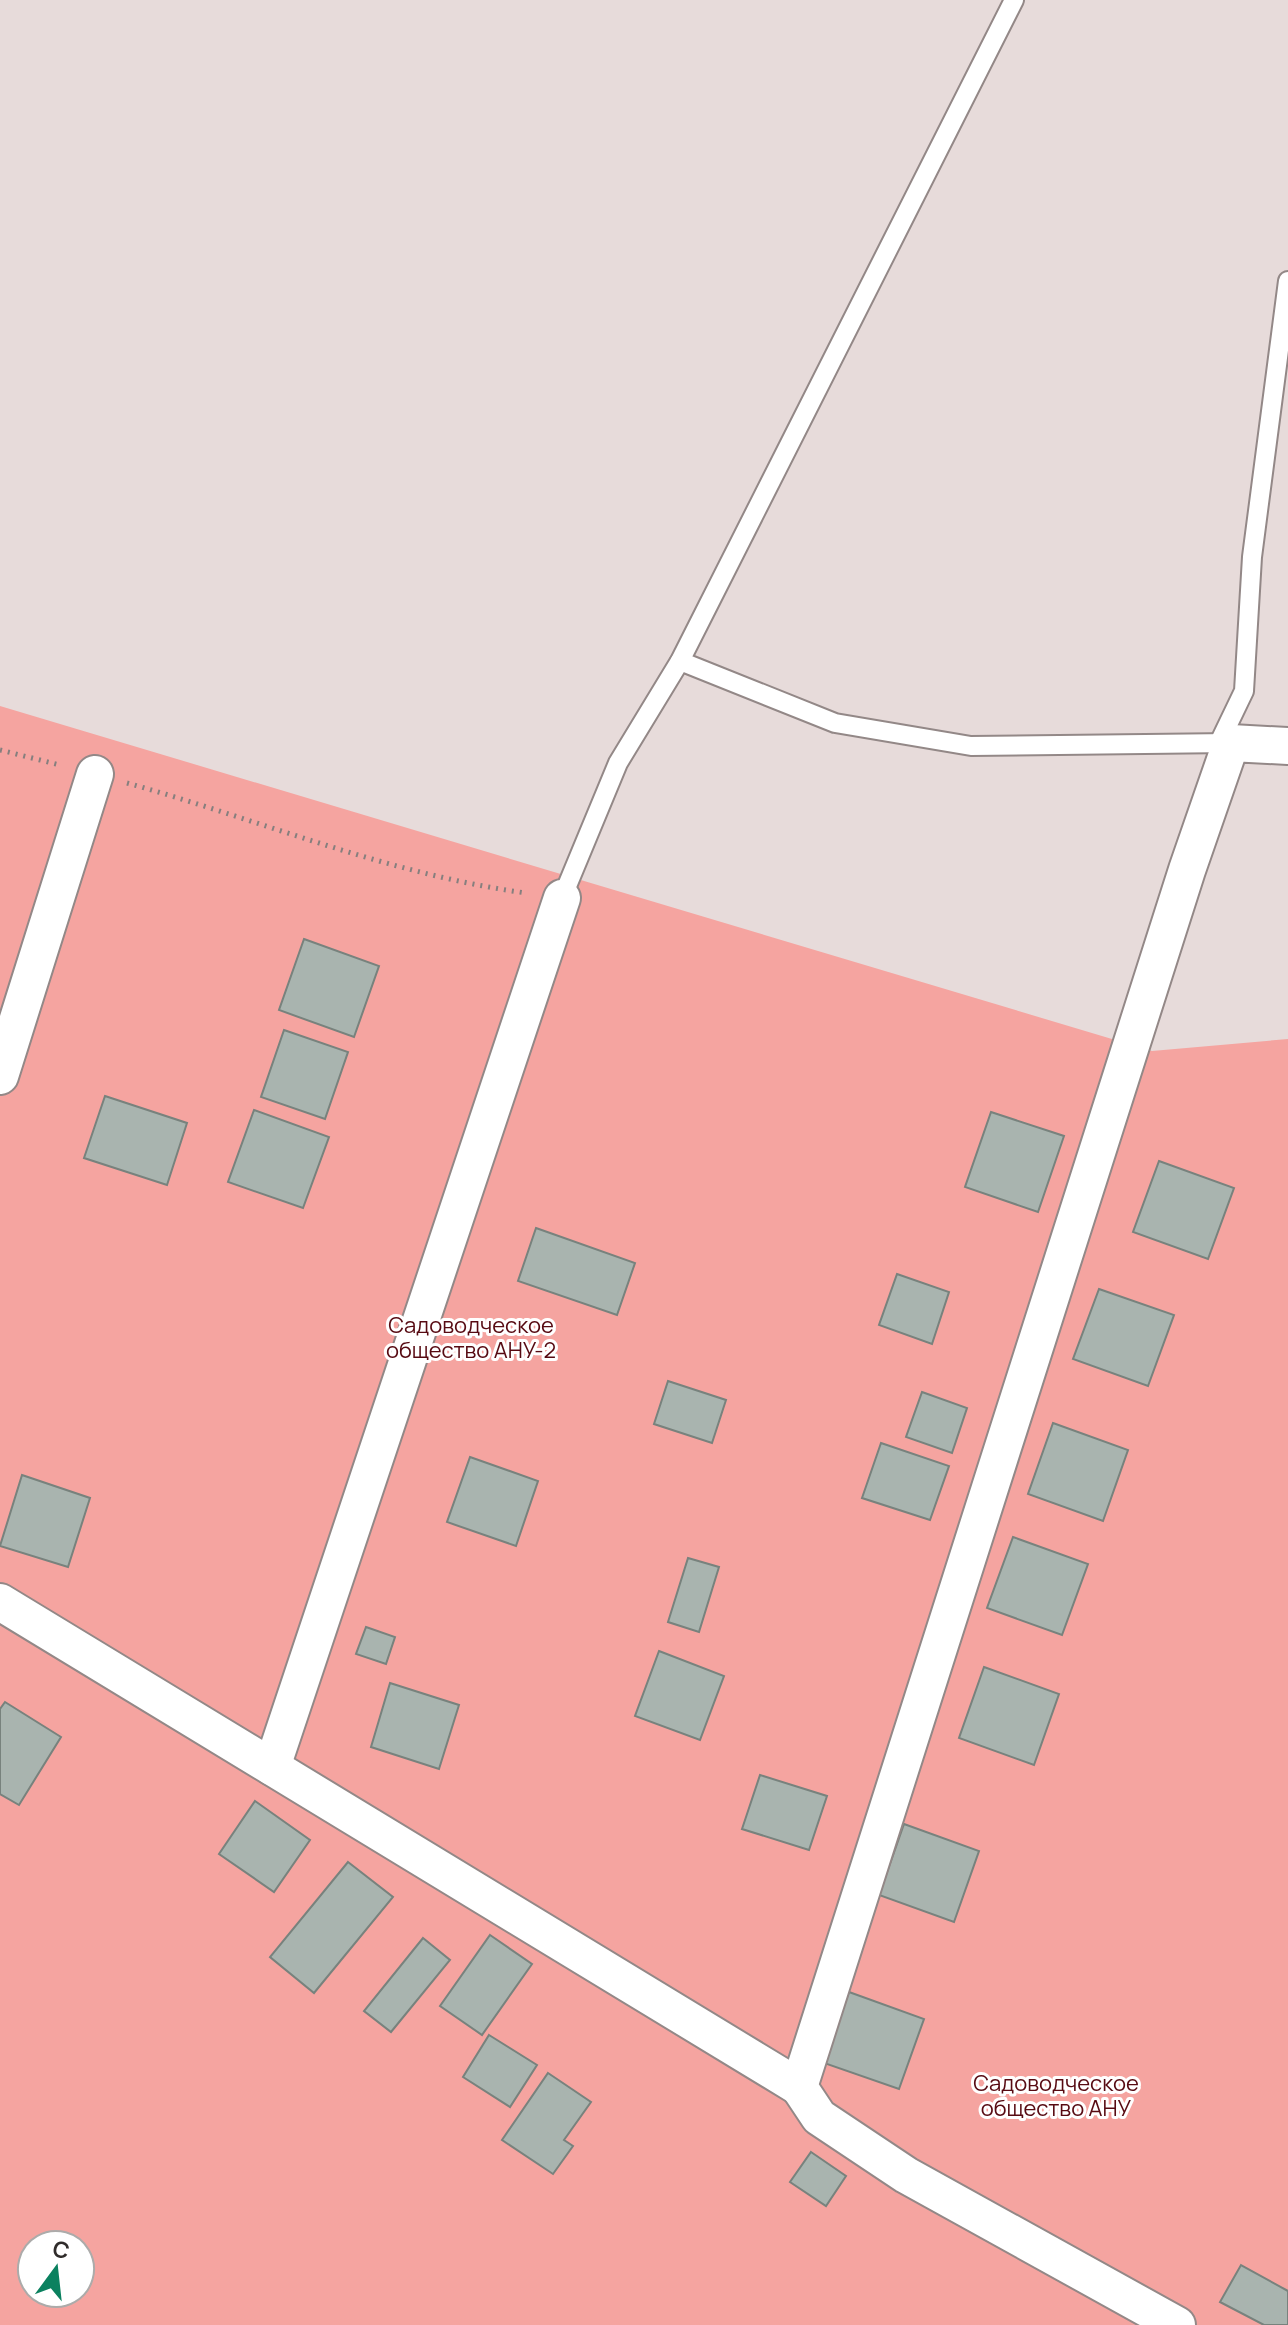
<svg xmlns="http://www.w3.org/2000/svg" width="1288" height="2325" font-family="Manrope,sans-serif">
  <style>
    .green { fill: #f5a4a0; fill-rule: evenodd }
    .building { fill: #a9b4af; stroke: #78827d; stroke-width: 2 }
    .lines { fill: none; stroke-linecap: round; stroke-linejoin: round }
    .service-casing { stroke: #938887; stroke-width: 22 }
    .minor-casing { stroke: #938887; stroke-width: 40 }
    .path { stroke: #867f7e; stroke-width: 5; stroke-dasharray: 2 6; stroke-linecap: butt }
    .service { stroke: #fff; stroke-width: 18 }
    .minor { stroke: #fff; stroke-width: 36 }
    .labels { text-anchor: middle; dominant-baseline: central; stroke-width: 6; stroke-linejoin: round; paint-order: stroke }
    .park-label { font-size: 22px; fill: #570a12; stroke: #fff }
  </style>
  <rect width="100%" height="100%" fill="#e7dbda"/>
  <!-- green -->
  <path class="green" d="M0,706L1152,1051L1288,1039V2325H0ZM32,2245H80V2293H32Z"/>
  <!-- building -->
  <g class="building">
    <path d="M304,939L379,966L354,1037L279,1010Z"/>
    <path d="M284,1030L348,1052L325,1119L261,1097Z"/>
    <path d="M105,1096L187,1123L167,1185L84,1158Z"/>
    <path d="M254,1110L329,1137L303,1208L228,1182Z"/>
    <path d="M991,1112L1064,1136L1038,1212L965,1187Z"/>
    <path d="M1159,1161L1234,1188L1208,1259L1133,1232Z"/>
    <path d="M536,1228L635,1263L617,1315L518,1281Z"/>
    <path d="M897,1274L949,1292L932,1344L879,1325Z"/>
    <path d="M1099,1289L1174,1315L1148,1386L1073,1359Z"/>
    <path d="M668,1381L726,1400L712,1443L654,1424Z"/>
    <path d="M922,1392L967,1408L952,1453L906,1437Z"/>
    <path d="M1053,1423L1128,1450L1103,1521L1028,1494Z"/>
    <path d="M881,1443L949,1466L930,1520L862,1498Z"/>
    <path d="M470,1457L538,1481L516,1546L447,1522Z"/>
    <path d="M22,1475L90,1498L68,1567L0,1546Z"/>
    <path d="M1013,1537L1088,1564L1062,1635L987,1608Z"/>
    <path d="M688,1558L719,1567L699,1632L668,1622Z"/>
    <path d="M366,1627L395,1637L386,1664L356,1654Z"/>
    <path d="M659,1651L724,1676L700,1740L635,1716Z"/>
    <path d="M984,1667L1059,1694L1034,1765L959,1738Z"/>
    <path d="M390,1683L459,1705L439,1769L371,1747Z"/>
    <path d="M5,1702L61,1737L19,1805L0,1794V1709Z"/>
    <path d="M760,1775L827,1796L809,1850L742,1829Z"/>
    <path d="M255,1801L310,1840L274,1892L219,1854Z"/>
    <path d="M904,1824L979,1851L954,1922L879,1895Z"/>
    <path d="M348,1862L393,1897L314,1993L270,1957Z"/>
    <path d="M490,1935L532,1964L482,2035L440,2006Z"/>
    <path d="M423,1938L450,1960L391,2032L364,2011Z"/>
    <path d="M849,1992L924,2019L899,2089L824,2063Z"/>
    <path d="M489,2035L537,2065L510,2107L463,2077Z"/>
    <path d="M548,2073L591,2102L564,2140L573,2146L553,2174L502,2140Z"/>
    <path d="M811,2152L846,2176L826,2206L790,2182Z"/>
    <path d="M1241,2265L1288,2291V2325H1264L1220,2302Z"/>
  </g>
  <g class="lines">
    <defs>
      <g id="service">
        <path d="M680,661L835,723L971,746L1231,743"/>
        <path d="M1219,743L1244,691L1252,557L1288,281"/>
        <path d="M562,898L618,763L680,661L1014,0"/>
      </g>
      <g id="minor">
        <path d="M0,1076L95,774"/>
        <path d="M0,1602L799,2087"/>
        <path d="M272,1767L562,898"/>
        <path d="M1177,2325L906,2175L819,2117L799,2087L1187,870L1231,743L1288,746"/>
      </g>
    </defs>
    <!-- service casing -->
    <use href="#service" class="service-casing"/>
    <!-- minor casing -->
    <use href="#minor" class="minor-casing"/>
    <!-- path -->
    <g class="path">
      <path d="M0,750L60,765"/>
      <path d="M127,783C260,820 388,874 526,893"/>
    </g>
    <!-- service -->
    <use href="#service" class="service"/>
    <!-- minor -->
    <use href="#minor" class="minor"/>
  </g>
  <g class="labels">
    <!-- park labels -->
    <g class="park-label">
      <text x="471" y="1325">Садоводческое<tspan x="471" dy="25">общество АНУ-2</tspan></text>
      <text x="1056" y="2083">Садоводческое<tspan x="1056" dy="25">общество АНУ</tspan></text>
    </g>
  </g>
  <!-- north arrow -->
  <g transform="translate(56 2269) rotate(15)"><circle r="38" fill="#ffffff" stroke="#acabaa" stroke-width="2"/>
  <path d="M0-6L14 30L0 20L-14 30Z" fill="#0b815f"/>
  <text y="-12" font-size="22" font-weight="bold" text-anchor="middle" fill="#302c2b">С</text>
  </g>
</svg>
